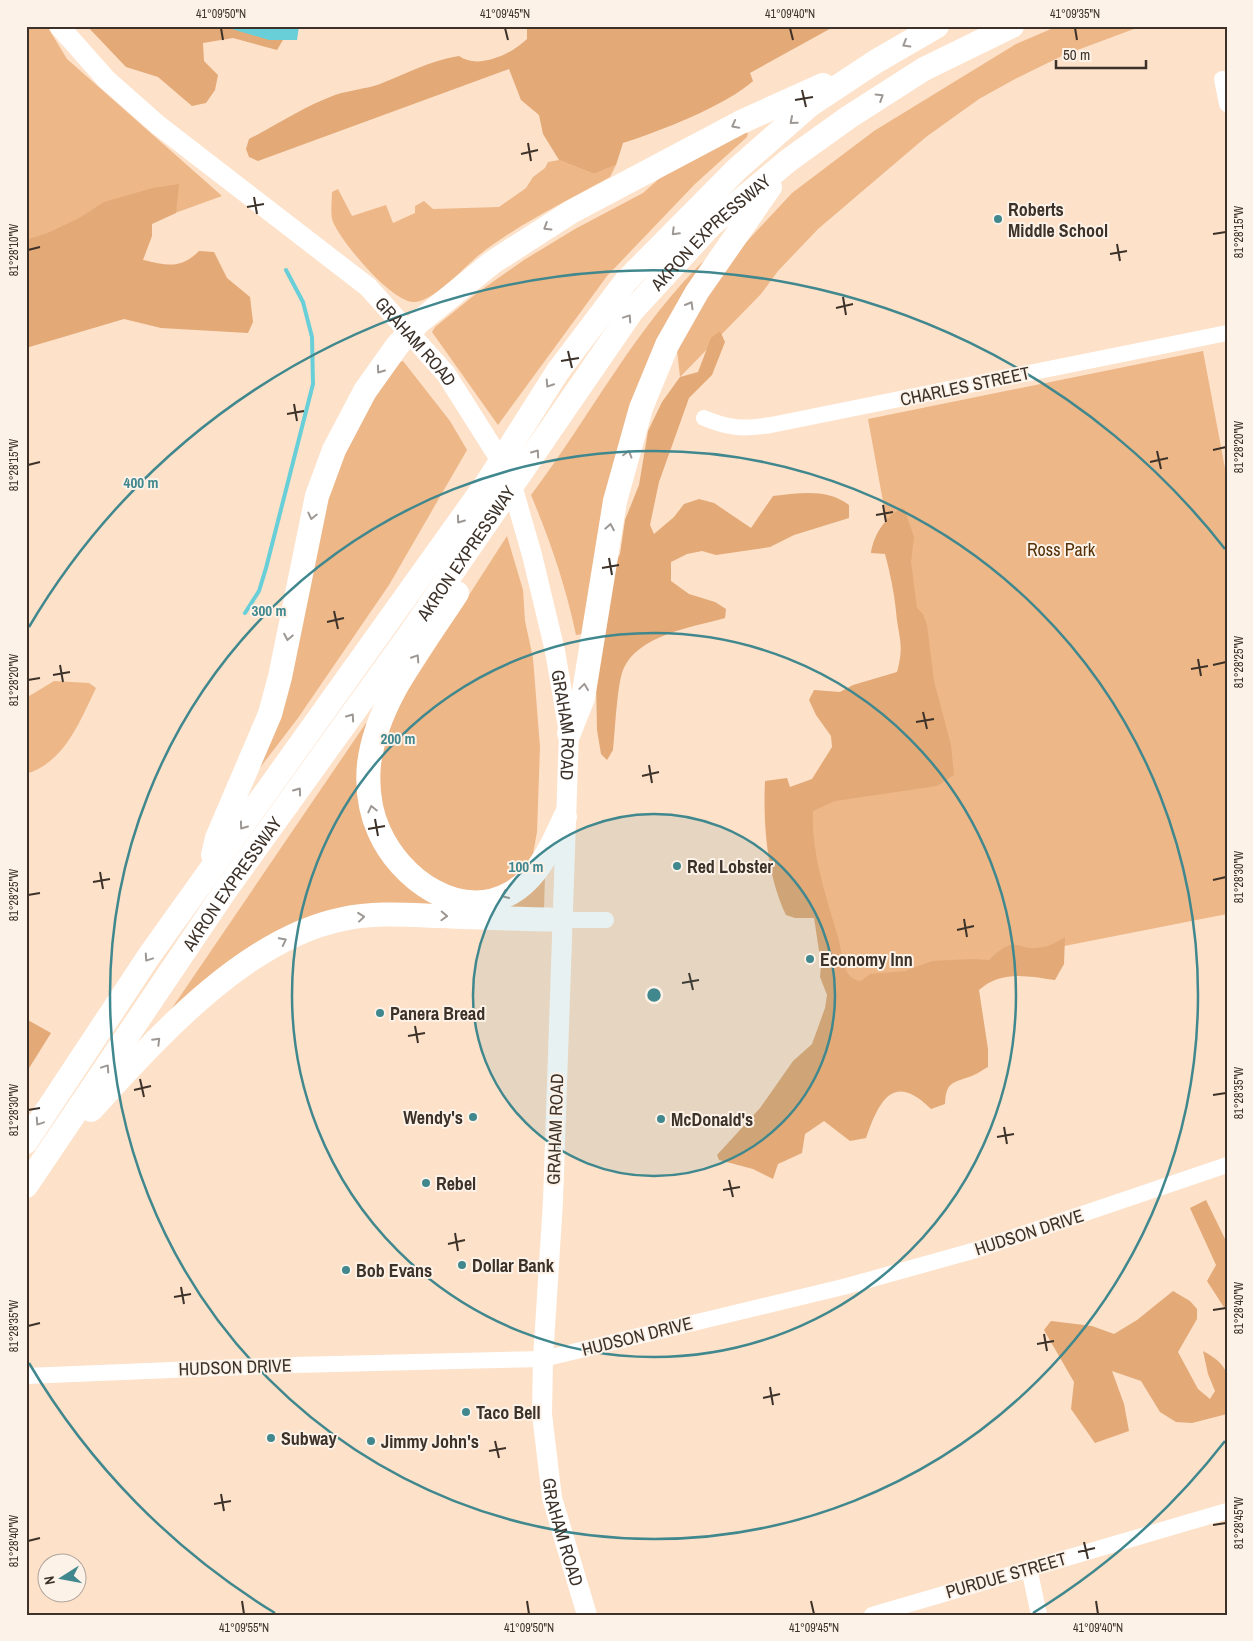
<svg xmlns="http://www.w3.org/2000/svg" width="1253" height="1641" font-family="'Archivo Narrow',sans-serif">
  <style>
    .green { fill: #edb788 }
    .forest { fill: #e3a976 }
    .water { fill: #68cfd8 }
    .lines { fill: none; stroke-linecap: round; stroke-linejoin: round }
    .stream { stroke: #68cfd8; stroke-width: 4 }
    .minor { stroke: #fff; stroke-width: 16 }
    .major { stroke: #fff; stroke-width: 20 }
    .highway { stroke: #fff; stroke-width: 24 }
    .oneway { stroke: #9e9894 }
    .ticks { fill: none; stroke: #3d3229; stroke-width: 2 }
    .ring { fill: none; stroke: #40888e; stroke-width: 2.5 }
    .poi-dot { fill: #40888e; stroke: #fdf2e8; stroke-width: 2 }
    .labels { text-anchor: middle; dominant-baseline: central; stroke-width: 4; stroke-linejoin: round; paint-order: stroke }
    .poi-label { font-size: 18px; font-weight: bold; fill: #3d3229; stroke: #fdf2e8; text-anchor: start }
    .street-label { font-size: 18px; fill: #3d3229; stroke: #fdf2e8 }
    .park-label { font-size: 18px; fill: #563107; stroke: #fdf2e8 }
    .centre { fill: #40888e; stroke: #fdf2e8; stroke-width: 2.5 }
    .ring-label { font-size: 15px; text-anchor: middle; font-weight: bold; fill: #40888e; stroke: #fdf2e8; stroke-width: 4; stroke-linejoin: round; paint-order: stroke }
    .neatline { fill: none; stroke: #3d3229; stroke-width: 2 }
    .ticks-label { font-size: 12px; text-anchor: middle; fill: #3d3229 }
  </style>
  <rect width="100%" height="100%" fill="#fde1c9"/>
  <!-- green -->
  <g class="green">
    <path d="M26,26H47L67,59L222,196L26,267Z"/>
    <path d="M1058,26H1142L1064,55L1015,79L979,99L926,137L818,229L778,271L761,294L680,377L677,350L711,280L792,193L874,131L1016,44Z"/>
    <path d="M742,133H748L747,137L695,184L607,276L498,425L432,332L435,327L477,293L524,260L575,229L643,193L661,177Z"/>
    <path d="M559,160L594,174L616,165L610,177C565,202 520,223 479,255C462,269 437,299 415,302C393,304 342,243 333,222C330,215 332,201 332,192L338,189L352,216L386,205L393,223L415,213V206L424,201L433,209L499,207L526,188L533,177L545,168L548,162Z"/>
    <path d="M710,255L669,324L583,634L576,635C566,587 550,540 531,495C591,416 637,323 710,255Z"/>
    <path d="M1203,351L1227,479V914L840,990L803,801L932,771L868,419Z"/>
    <path d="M403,361L450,421L467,450L389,585L298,718L259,769L323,501L352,428L399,362Z"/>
    <path d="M507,536L523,590L525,621L533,658L540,747L537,832L533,854L527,871L487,897L430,883L384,828L375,768L397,707Z"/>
    <path d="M54,681L89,683L96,688C80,721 65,762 26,774V698Z"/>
    <path d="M366,723L371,724L370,826L451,905L545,875L544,910L373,907L168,1014Z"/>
  </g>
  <!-- forest -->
  <g class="forest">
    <path d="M87,26H222L283,40L277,50L233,38L203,43L204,61L218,75L215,90L206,103L192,106L158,77L126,67Z"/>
    <path d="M527,26H835L750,73L753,81C727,105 658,132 623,143L616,165L594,174L559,160L543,134L539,115L521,100L509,69L258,161L249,157L246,149L249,139C278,124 305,106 335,95C350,90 366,89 380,84C406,74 431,60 459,56C478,70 512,54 527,39Z"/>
    <path d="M179,184L176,213L152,224V236L143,260C167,265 180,270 199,251L214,252L227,278L250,297L253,322L248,333L161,328L124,319L26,348V240L50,232L81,217L104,202L153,188Z"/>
    <path d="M720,331L725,342L712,375L689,398L659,482L650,525L654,534L674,517L684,504L699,499L714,503L751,528L773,496C799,493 827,488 849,505V518L794,535L770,547L716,555L702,551L687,554L671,562V581L689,594L715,602L726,609L725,618C693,627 637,635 623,670C617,685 615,732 613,750L607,760L601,754L597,730L596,680L611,572L620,554L625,520L639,485L648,431L662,402L680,377L698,372L711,338Z"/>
    <path d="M904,508L914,537L911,562L917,608L923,614L927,625L934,681L951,745L954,775L937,786L835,801L813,811C811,855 827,899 839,940C841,950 842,961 846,970C849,977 854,980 861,981L870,974L905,971L932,961L972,959L989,960C1019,931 1015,953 1043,947C1051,946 1058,941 1065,937L1064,964L1055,980C1028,976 1001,970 979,990L988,1049V1067C982,1070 976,1075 969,1077C951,1083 946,1083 945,1104L931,1109C893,1071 879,1101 866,1138L850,1141L824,1121L805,1134L802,1153L778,1164L773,1179L753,1169L719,1160L717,1155L760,1108L793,1061L812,1044L825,1008L827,995L820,977L821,964L814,918H795L786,915C767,875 763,825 765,781L787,778L790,787L812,779L832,747L831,736L816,715L809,700L814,690L840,692L853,685L897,672C905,644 898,637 896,611C894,591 890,573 885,554L871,553C873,536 887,513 904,508Z"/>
    <path d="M26,1019L51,1033L26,1073Z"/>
    <path d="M1206,1200L1227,1243V1312L1207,1281L1216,1265L1190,1208Z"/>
    <path d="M1173,1291L1190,1301L1197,1309V1319L1178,1352L1198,1389L1210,1399L1215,1391L1208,1374L1203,1351C1236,1369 1227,1380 1227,1414L1192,1423L1176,1422L1160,1412L1141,1381L1112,1371L1124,1404L1129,1431L1095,1443L1071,1409L1074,1382L1044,1330L1051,1321L1092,1326L1114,1334L1137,1320Z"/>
  </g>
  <!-- water -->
  <path class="water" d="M222,26H299L297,40H269Z"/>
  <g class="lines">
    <!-- stream -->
    <path class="stream" d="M245,613L259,591L266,568L313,384L312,337L303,302L286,270"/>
    <!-- minor -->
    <g class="minor">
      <path d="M1222,79L1227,104"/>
      <path d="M704,418C730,429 744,429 771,425L1227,333"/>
      <path d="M562,920H606"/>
      <path d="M26,1376L293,1365L543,1359L847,1286L976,1250L1227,1165"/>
      <path d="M1029,1568L1039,1615"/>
      <path d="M872,1615L1227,1511"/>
    </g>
    <!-- major -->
    <path class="major" id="s1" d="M59,26L106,79L158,125L368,287L446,374L501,461L513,489L532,555L555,651L569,733L553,1201L543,1359L542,1414L552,1498L587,1615"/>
    <!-- highway -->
    <g class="highway">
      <path d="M457,593C423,646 377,700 369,764C367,786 370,811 379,831C400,879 459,922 511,893C538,878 553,844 565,817"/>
      <path d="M569,733L583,698L615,501L641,408L667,345L697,292L770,187"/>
      <path d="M213,855L217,838L270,714L280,677L317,496L334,450L365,391L397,346L419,322L493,262L571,212L741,122L823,85"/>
      <path d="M91,1110C157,1038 244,939 343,919C375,912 409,915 441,916C482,918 522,919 562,920"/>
      <path d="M26,1142L149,956L487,483L558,371L626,281L737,169L810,105L875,62L937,26"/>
      <path id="s2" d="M26,1186L225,891L412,631L632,311L712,224L789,160L849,117L924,69L1012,26"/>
    </g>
  </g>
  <!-- one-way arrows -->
  <defs><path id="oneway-chevron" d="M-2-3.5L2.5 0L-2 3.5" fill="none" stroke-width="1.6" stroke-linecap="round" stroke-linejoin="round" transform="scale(1.25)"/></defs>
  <g class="oneway">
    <use href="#oneway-chevron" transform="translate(906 44) rotate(150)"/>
    <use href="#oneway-chevron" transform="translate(880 97) rotate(-32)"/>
    <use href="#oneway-chevron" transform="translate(793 121) rotate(139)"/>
    <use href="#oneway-chevron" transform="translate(735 125) rotate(152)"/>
    <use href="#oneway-chevron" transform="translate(547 227) rotate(148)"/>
    <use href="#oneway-chevron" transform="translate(675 232) rotate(135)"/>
    <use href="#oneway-chevron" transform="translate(690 305) rotate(-60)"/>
    <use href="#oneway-chevron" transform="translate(628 318) rotate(-56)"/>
    <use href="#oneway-chevron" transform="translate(380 370) rotate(126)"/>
    <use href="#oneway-chevron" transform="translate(549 384) rotate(123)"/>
    <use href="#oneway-chevron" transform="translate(536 453) rotate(-55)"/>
    <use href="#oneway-chevron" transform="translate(628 454) rotate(-74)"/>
    <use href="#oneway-chevron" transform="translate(312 516) rotate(103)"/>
    <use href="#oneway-chevron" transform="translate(460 520) rotate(126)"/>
    <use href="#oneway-chevron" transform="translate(610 527) rotate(-80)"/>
    <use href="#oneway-chevron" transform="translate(288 637) rotate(101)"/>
    <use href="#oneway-chevron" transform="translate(416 658) rotate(-57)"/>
    <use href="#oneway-chevron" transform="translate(584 687) rotate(-82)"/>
    <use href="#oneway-chevron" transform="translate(351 717) rotate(-55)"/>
    <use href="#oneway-chevron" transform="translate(298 791) rotate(-54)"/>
    <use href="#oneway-chevron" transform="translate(372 809) rotate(-103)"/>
    <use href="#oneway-chevron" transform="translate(243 826) rotate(126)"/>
    <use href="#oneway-chevron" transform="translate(505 895) rotate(156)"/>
    <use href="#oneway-chevron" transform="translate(444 916) rotate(2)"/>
    <use href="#oneway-chevron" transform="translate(361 917) rotate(-6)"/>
    <use href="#oneway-chevron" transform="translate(283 941) rotate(-27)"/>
    <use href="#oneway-chevron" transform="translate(148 958) rotate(124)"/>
    <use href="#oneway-chevron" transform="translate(157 1041) rotate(-45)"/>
    <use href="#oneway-chevron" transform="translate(106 1068) rotate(-56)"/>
    <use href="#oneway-chevron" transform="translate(39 1122) rotate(124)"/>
  </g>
  <!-- ticks -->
  <path class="ticks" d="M221,28L223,40M505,28L508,40M790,28L793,40M1075,28L1077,40M802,90L806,107M795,100L813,97M528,143L531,161M521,154L538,150M254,197L257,214M247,207L264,204M1213,234L1226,232M1117,244L1120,261M28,250L40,247M1110,254L1127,251M843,297L846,315M836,308L853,304M568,351L572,368M561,361L579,358M294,404L297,421M287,414L304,411M1213,450L1226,447M1157,451L1161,469M1150,462L1168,458M28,465L40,462M883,505L886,522M876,515L893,512M609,558L612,575M602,568L619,565M334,611L338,629M327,622L344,618M1198,659L1201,676M60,665L63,682M1213,665L1226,662M1191,669L1208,666M53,675L70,672M28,680L40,678M923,712L927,729M916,722L934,719M649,765L652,783M642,776L659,772M375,819L378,836M368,829L385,826M100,872L103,889M1213,880L1226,877M93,882L110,879M28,895L40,893M964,919L967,937M957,930L974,926M689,973L693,990M682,983L699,980M415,1026L418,1043M408,1036L425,1033M140,1079L144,1097M134,1090L151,1086M1213,1095L1226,1093M28,1110L40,1108M1004,1127L1007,1144M997,1137L1014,1134M729,1180L733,1197M723,1190L740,1187M455,1233L458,1251M448,1244L465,1240M181,1287L184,1304M174,1297L191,1294M1213,1310L1226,1308M28,1326L40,1323M1044,1334L1047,1351M1037,1344L1054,1341M770,1387L773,1405M763,1398L780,1394M495,1441L499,1458M489,1451L506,1448M221,1494L224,1511M214,1504L231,1501M1213,1525L1226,1523M28,1541L40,1538M1084,1542L1088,1559M1078,1552L1095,1548M242,1601L244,1614M527,1601L529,1614M811,1601L814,1614M1096,1601L1098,1614"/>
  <!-- distance rings -->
  <circle cx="654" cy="995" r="181" fill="#40888e" fill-opacity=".12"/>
  <g class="ring">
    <circle cx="654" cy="995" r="181"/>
    <circle cx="654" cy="995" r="362"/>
    <circle cx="654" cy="995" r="544"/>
    <path d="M1225 1441A725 725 0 0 1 1033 1613M275 1613A725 725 0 0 1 29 1363M29 627A725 725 0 0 1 1225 549"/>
  </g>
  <!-- markers -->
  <g class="poi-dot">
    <circle cx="998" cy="219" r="5"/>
    <circle cx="677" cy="866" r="5"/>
    <circle cx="810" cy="959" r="5"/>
    <circle cx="380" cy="1013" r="5"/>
    <circle cx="473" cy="1117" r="5"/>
    <circle cx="661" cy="1119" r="5"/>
    <circle cx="426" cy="1183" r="5"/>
    <circle cx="462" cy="1265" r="5"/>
    <circle cx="346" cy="1270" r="5"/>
    <circle cx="466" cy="1412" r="5"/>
    <circle cx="271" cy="1438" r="5"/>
    <circle cx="371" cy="1441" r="5"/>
  </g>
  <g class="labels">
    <!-- poi labels -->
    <g class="poi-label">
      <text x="1008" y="209">Roberts<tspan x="1008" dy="21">Middle School</tspan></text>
      <text x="687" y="866">Red Lobster</text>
      <text x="820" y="959">Economy Inn</text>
      <text x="390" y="1013">Panera Bread</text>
      <text x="463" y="1117" text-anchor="end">Wendy's</text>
      <text x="671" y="1119">McDonald's</text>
      <text x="436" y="1183">Rebel</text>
      <text x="472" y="1265">Dollar Bank</text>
      <text x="356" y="1270">Bob Evans</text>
      <text x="476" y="1412">Taco Bell</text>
      <text x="281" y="1438">Subway</text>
      <text x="381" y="1441">Jimmy John's</text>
    </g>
    <!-- street labels -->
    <g class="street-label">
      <text stroke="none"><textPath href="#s2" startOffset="1176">AKRON EXPRESSWAY</textPath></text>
      <text stroke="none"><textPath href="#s1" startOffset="478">GRAHAM ROAD</textPath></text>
      <text transform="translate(965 386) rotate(-12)">CHARLES STREET</text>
      <text stroke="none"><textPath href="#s2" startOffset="771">AKRON EXPRESSWAY</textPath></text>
      <text stroke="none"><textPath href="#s1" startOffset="898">GRAHAM ROAD</textPath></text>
      <text stroke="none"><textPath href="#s2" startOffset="366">AKRON EXPRESSWAY</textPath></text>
      <text transform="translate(555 1129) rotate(-88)">GRAHAM ROAD</text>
      <text transform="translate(1029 1232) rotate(-18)">HUDSON DRIVE</text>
      <text transform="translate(637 1336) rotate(-14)">HUDSON DRIVE</text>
      <text transform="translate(235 1367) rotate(-2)">HUDSON DRIVE</text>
      <text stroke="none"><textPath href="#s1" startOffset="1708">GRAHAM ROAD</textPath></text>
      <text transform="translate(1006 1575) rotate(-16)">PURDUE STREET</text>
    </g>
    <!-- park labels -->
    <g class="park-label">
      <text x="1061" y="549">Ross Park</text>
    </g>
  </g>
  <circle cx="654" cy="995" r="8" class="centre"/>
  <g class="ring-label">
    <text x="141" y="488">400 m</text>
    <text x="269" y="616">300 m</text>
    <text x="398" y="744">200 m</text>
    <text x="526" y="872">100 m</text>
  </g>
  <!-- border -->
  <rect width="1253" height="1641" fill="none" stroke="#fdf2e8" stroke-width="55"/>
  <!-- north arrow -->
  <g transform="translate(62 1578) rotate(259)"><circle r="24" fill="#fdf2e8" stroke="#b0a59c"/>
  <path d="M0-4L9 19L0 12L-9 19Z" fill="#40888e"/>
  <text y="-8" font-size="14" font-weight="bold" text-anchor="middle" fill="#3d3229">N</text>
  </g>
  <!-- scale -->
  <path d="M1056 60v8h90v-8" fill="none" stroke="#3d3229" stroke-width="2.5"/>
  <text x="1063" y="60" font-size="15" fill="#3d3229" stroke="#fdf2e8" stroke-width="4" paint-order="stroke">50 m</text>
  <rect x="28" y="28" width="1198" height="1586" class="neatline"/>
  <g class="ticks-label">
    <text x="221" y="18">41°09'50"N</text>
    <text x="505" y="18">41°09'45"N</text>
    <text x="790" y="18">41°09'40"N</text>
    <text x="1075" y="18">41°09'35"N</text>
    <text transform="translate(1239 232) rotate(-90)" y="4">81°28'15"W</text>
    <text transform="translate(14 250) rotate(-90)" y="4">81°28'10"W</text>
    <text transform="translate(1239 447) rotate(-90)" y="4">81°28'20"W</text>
    <text transform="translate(14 465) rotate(-90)" y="4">81°28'15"W</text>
    <text transform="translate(1239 662) rotate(-90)" y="4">81°28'25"W</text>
    <text transform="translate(14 680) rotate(-90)" y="4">81°28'20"W</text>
    <text transform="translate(1239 877) rotate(-90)" y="4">81°28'30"W</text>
    <text transform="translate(14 895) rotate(-90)" y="4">81°28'25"W</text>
    <text transform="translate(1239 1093) rotate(-90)" y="4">81°28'35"W</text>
    <text transform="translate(14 1110) rotate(-90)" y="4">81°28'30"W</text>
    <text transform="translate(1239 1308) rotate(-90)" y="4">81°28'40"W</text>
    <text transform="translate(14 1326) rotate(-90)" y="4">81°28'35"W</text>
    <text transform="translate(1239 1523) rotate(-90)" y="4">81°28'45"W</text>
    <text transform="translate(14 1541) rotate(-90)" y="4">81°28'40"W</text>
    <text x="244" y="1632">41°09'55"N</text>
    <text x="529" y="1632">41°09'50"N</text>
    <text x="814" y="1632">41°09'45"N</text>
    <text x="1098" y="1632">41°09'40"N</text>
  </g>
</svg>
